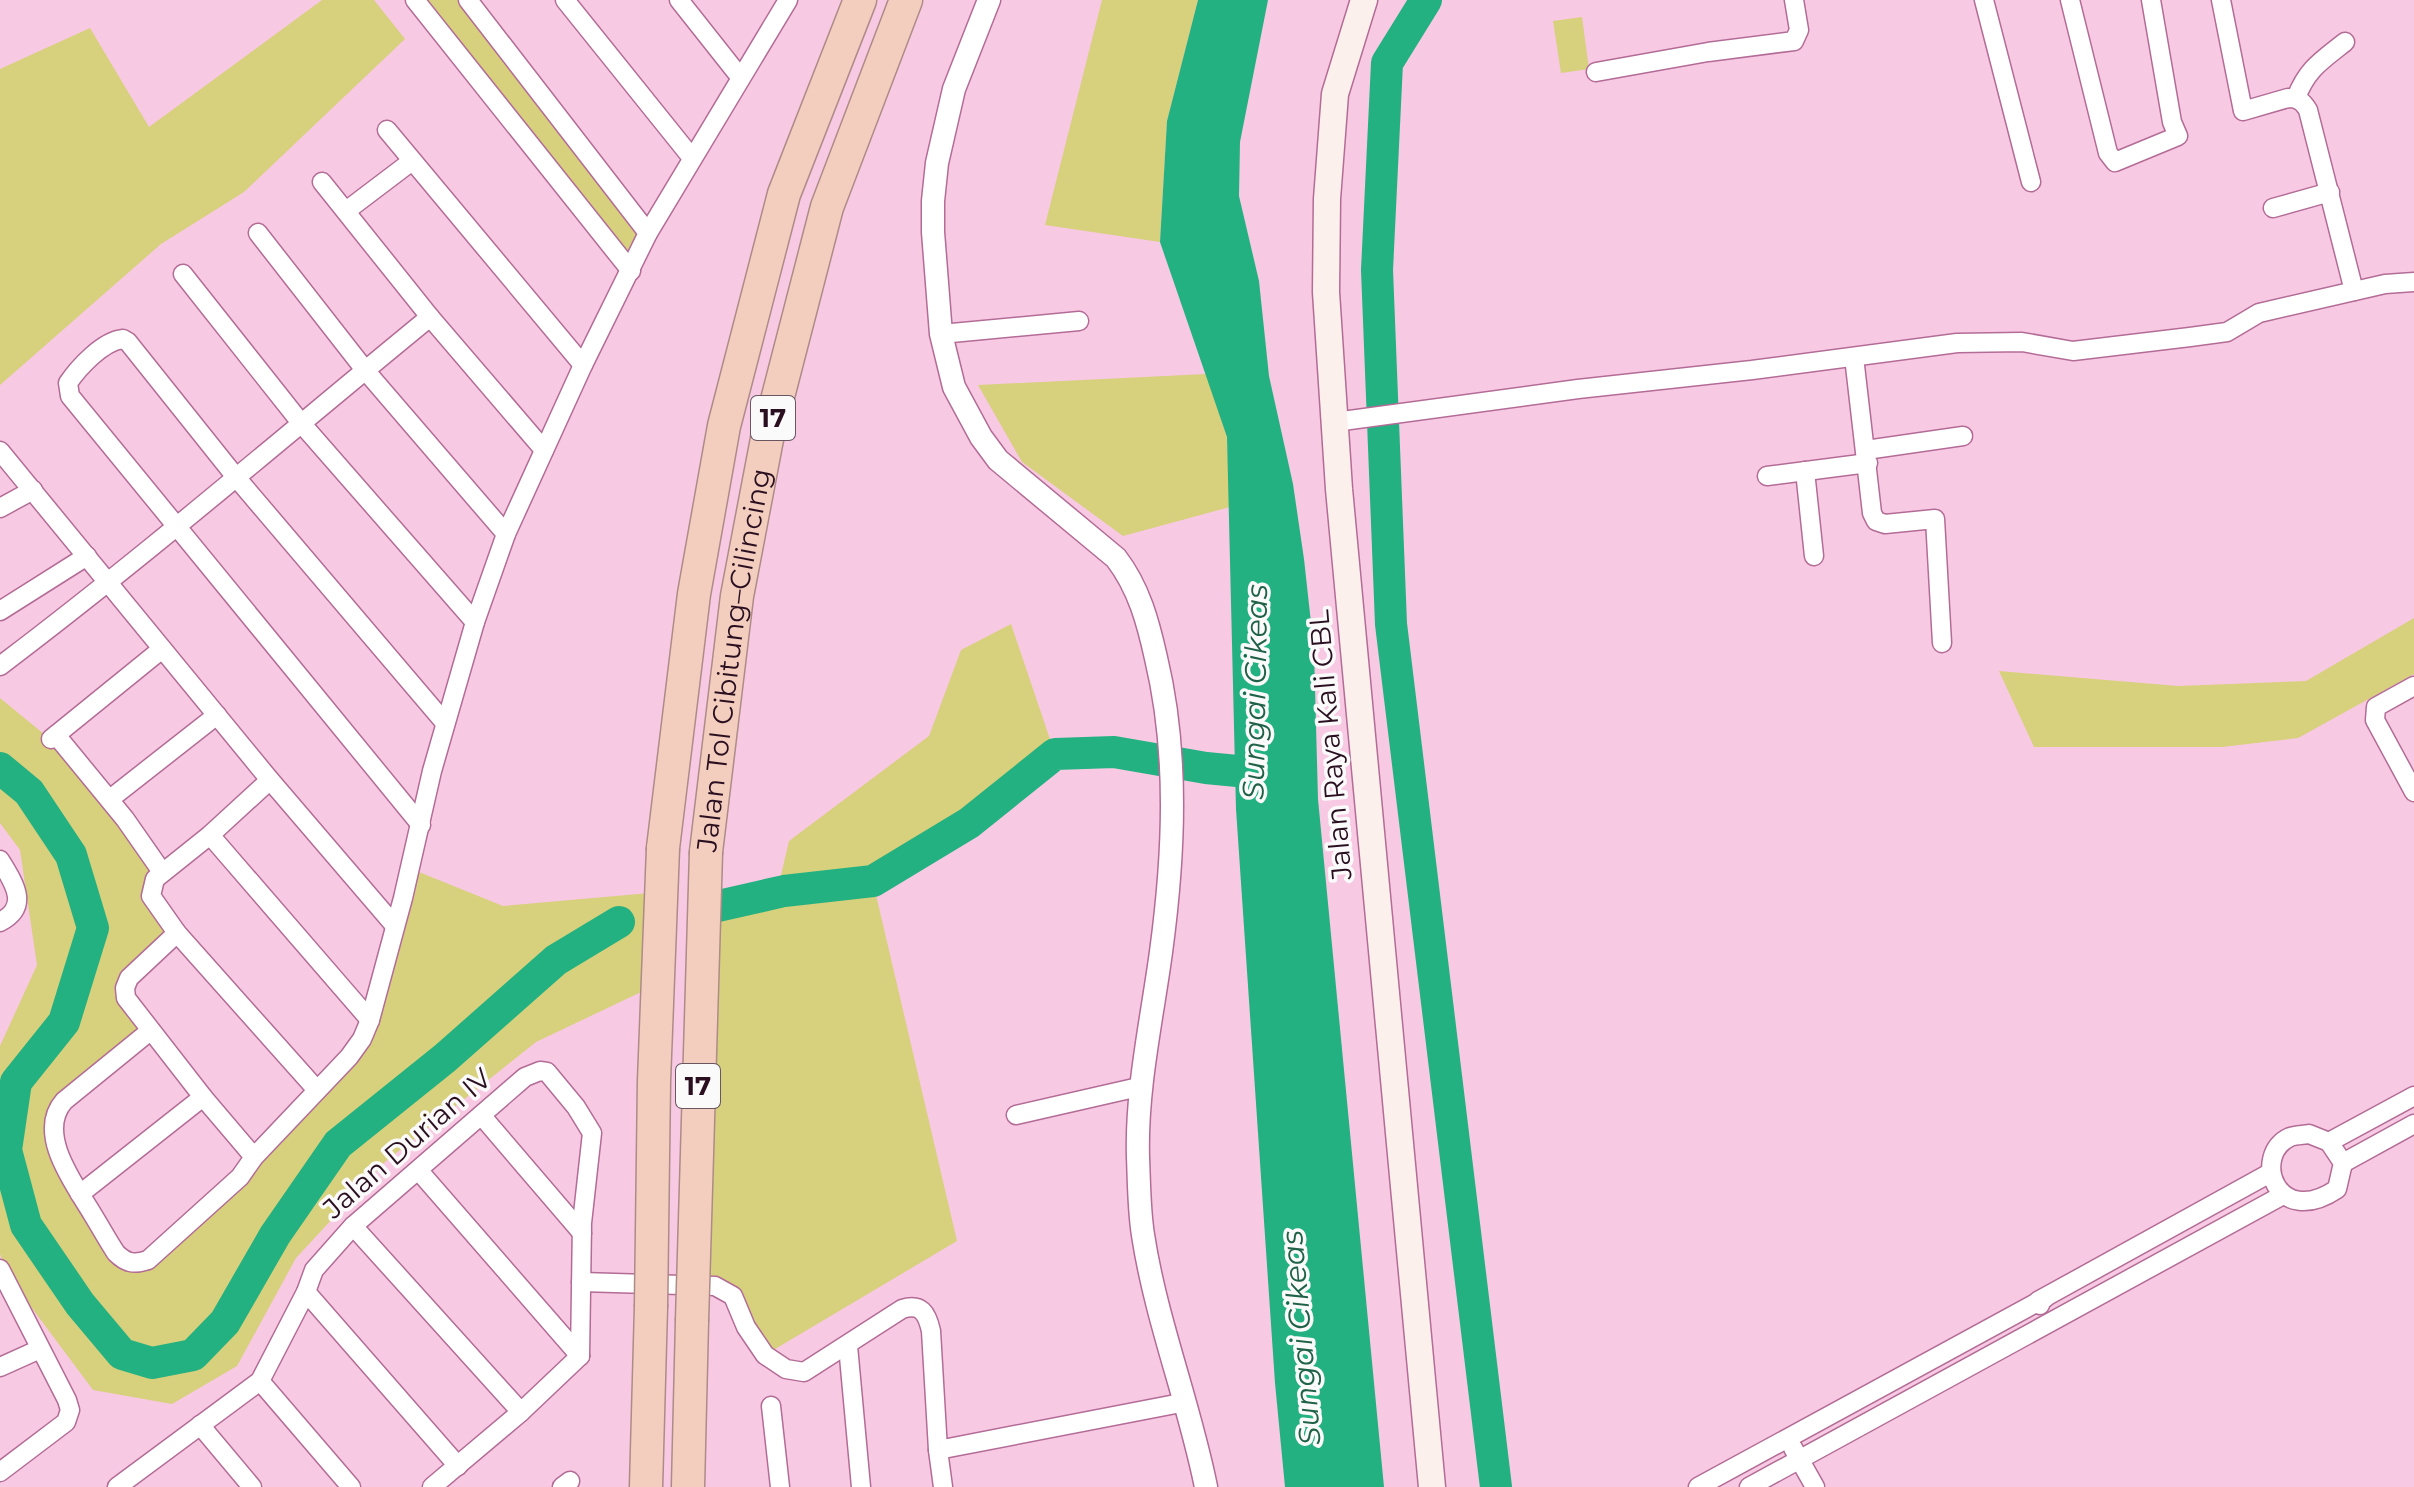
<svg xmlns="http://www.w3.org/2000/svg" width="2414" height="1487" font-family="Montserrat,sans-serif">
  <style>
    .green { fill: #d7d07d }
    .water { fill: #23b181 }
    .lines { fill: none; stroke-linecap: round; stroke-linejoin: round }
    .river { stroke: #23b181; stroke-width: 32 }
    .minor-casing { stroke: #b36c96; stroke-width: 21 }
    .tertiary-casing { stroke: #b36c96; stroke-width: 25 }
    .secondary-casing { stroke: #b36c96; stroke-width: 29 }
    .motorway-casing { stroke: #ad8b87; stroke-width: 35 }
    .minor { stroke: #fff; stroke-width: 18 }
    .tertiary { stroke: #fff; stroke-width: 22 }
    .secondary { stroke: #fbf0ec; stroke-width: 26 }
    .motorway { stroke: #f3cebf; stroke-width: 32 }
    .motorway-bridge-casing { stroke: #ad8b87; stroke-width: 35; stroke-linecap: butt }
    .motorway-bridge { stroke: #f3cebf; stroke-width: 32 }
    .labels { text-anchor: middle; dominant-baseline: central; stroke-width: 7; stroke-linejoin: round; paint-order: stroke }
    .shield { fill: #fafafa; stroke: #685661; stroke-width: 2 }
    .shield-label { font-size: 26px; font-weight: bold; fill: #2a0f20 }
    .street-label { font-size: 28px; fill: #2a0f20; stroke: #fafafa }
    .water-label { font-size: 30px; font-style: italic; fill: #1f6248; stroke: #fafafa }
  </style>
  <rect width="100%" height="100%" fill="#f8c9e3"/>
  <!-- green -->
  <g class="green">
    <path d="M322,0H374L405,39L244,192L161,244L0,385V69L90,28L149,127Z"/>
    <path d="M415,0H468L648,233L631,271Z"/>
    <path d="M1102,0H1198L1167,121L1160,242L1045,225Z"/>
    <path d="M1582,17L1589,69L1561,73L1553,21Z"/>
    <path d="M1206,374L1227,437L1230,507L1123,536L1022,462L978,385Z"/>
    <path d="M2414,618V674L2298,738L2222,747H2034L1999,671L2178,686L2306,681Z"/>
    <path d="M1011,624L1055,754L969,823L873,882L957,1241L765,1355L733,1296L693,1283L705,909L777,892L789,841L929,736L961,650Z"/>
    <path d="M0,698L50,739L162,872L152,883L177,933L126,983L150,1031L59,1107L55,1135L116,1253L148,1260L349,1057L414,870L503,906L661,892L658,984L536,1042L385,1162L296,1258L237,1366L172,1404L93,1390L8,1276L0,1254V1046L37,965L20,850L0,823Z"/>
  </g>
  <!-- water -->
  <path class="water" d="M1198,0H1268L1240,142L1239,196L1259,281L1269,376L1293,484L1304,559L1314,650L1318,799L1384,1487H1285L1275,1383L1236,809L1227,437L1160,242L1167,121Z"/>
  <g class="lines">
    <!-- river -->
    <g class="river">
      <path d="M1426,0L1387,63L1377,270L1391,624L1496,1487"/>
      <path d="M0,768L29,792L71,855L93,928L64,1022L16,1082L6,1150L26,1225L80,1304L122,1354L152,1363L193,1355L225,1322L275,1235L338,1144L445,1058L556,960L619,922"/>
      <path d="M705,909L784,891L873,881L969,823L1055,754L1114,752L1206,768L1248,772"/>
    </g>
    <defs>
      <g id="minor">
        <path d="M415,0L631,271"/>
        <path d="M468,0L648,233"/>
        <path d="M565,0L692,158"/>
        <path d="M679,0L740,77"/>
        <path d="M1984,0L2031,182"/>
        <path d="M2070,0L2108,153L2115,162L2178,136L2172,122L2151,0"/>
        <path d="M2221,0L2243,111L2288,98C2299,98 2303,102 2308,110L2354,291"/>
        <path d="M1596,72L1708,52L1794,41L1799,30L1794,0"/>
        <path d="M2296,98C2307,69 2321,61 2345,42"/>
        <path d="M387,130L583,365"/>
        <path d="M322,182L430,317L544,450"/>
        <path d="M2273,208L2330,192"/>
        <path d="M346,211L412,161"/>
        <path d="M258,233L365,370L506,534"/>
        <path d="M183,274L301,423L475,622"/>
        <path d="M941,334L1079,321"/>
        <path d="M1854,357L1872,513L1876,521L1885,524L1935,519L1942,643"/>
        <path d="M1335,422L1578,389L1752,370L1957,343L2022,342L2073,351L2190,337L2227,332L2259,313L2385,284L2414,282"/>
        <path d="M1866,450L1963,436"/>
        <path d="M0,451L270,780L395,926"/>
        <path d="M1805,471L1814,556"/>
        <path d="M1767,476L1868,463"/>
        <path d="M0,508L33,490"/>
        <path d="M0,611L87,556"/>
        <path d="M0,666C147,555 287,434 430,317"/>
        <path d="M2414,686L2376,707L2375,720L2414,792"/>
        <path d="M56,735L125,819L162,872"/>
        <path d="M51,739L162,649"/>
        <path d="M270,780L210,835L155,879L151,896L177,933L316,1089"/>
        <path d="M110,799L217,715"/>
        <path d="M421,825L70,396L68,383C79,367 103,341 123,339L128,342L235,476L445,723"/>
        <path d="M210,835L370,1020"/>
        <path d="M0,860C13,882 31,906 0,922"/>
        <path d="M177,933L129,978L125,988L126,998L203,1097L254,1157"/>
        <path d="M150,1031L64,1101C35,1134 76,1186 93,1215C101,1228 108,1241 116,1253C126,1263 134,1265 148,1260L240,1177L254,1157L349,1057L362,1039L370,1020L403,898L432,771L475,622L506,534L583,365L648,233L788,0"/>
        <path d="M481,1115L582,1233"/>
        <path d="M1016,1115L1143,1086"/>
        <path d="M2309,1134L2329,1142L2343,1163L2337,1189C2276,1230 2251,1155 2290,1137C2295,1135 2304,1135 2309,1134Z"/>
        <path d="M2329,1142L2414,1096"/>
        <path d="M2343,1163L2414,1124"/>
        <path d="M419,1171L580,1356"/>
        <path d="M80,1194L203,1097"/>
        <path d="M353,1226L521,1412"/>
        <path d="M0,1269L67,1400L70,1410L66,1422L0,1472"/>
        <path d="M581,1282L715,1286L733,1296L746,1327L765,1355L786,1369L804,1372L902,1309C921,1303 927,1313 931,1331L938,1450L1186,1402"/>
        <path d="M306,1292L458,1466"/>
        <path d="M2040,1305L2038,1301L2270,1173"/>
        <path d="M848,1346L861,1487"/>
        <path d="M0,1367L40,1349"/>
        <path d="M260,1381L351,1487"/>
        <path d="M771,1406L780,1487"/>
        <path d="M200,1425L252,1487"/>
        <path d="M1793,1448L1815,1487"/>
        <path d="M938,1450L943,1487"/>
        <path d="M117,1487L260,1381L306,1292L314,1270L353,1226L525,1077L540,1071L547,1072L576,1107L592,1133L582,1223L580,1356"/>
        <path d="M432,1487L521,1412L580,1356"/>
        <path d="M562,1487L570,1481"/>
        <path d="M1698,1487L2045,1298"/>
        <path d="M1749,1487L2283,1195"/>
      </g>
      <path id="tertiary" d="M989,0L954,89L937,163L933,201V232L941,334L954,387L981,437L998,460L1116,558C1139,588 1148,622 1156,658C1179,754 1174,856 1161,952C1152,1019 1136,1089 1138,1157C1139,1182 1139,1210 1143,1235C1156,1320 1189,1402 1206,1487"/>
      <path id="secondary" d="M1364,0L1335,94L1327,199L1326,292L1339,489L1432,1487"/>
      <g id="motorway">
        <path d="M663,848L694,594L724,426L784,194L860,0"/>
        <path id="s1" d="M706,852L737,596L767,439L827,207L906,0"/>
        <path d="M646,1487L651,1307"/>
        <path d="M688,1487L692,1321"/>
      </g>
    </defs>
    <!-- minor casing -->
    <use href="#minor" class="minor-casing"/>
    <!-- tertiary casing -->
    <use href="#tertiary" class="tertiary-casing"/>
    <!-- secondary casing -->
    <use href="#secondary" class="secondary-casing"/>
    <!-- motorway casing -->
    <use href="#motorway" class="motorway-casing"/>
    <!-- minor -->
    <use href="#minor" class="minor"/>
    <!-- tertiary -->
    <use href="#tertiary" class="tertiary"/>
    <!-- secondary -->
    <use href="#secondary" class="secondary"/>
    <!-- motorway -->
    <use href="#motorway" class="motorway"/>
    <defs>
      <g id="motorway-bridge">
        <path d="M651,1307L654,1081L663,848"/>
        <path d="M692,1321L706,852"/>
      </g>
    </defs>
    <!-- motorway-bridge casing -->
    <use href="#motorway-bridge" class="motorway-bridge-casing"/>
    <!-- motorway-bridge -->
    <use href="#motorway-bridge" class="motorway-bridge"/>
  </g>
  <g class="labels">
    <!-- shield labels -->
    <g class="shield">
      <rect x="751" y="396" width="44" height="44" rx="6"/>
      <rect x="676" y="1064" width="44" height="44" rx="6"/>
    </g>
    <g class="shield-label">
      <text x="773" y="418">17</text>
      <text x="698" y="1086">17</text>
    </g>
    <!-- street labels -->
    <g class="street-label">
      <text stroke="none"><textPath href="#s1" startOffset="194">Jalan Tol Cibitung–Cilincing</textPath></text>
      <text transform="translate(1330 745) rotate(-95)">Jalan Raya Kali CBL</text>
      <text transform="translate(407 1143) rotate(-41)">Jalan Durian IV</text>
    </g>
    <!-- water labels -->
    <g class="water-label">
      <text transform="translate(1255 692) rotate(-89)">Sungai Cikeas</text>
      <text transform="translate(1301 1338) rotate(-95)">Sungai Cikeas</text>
    </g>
  </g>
</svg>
